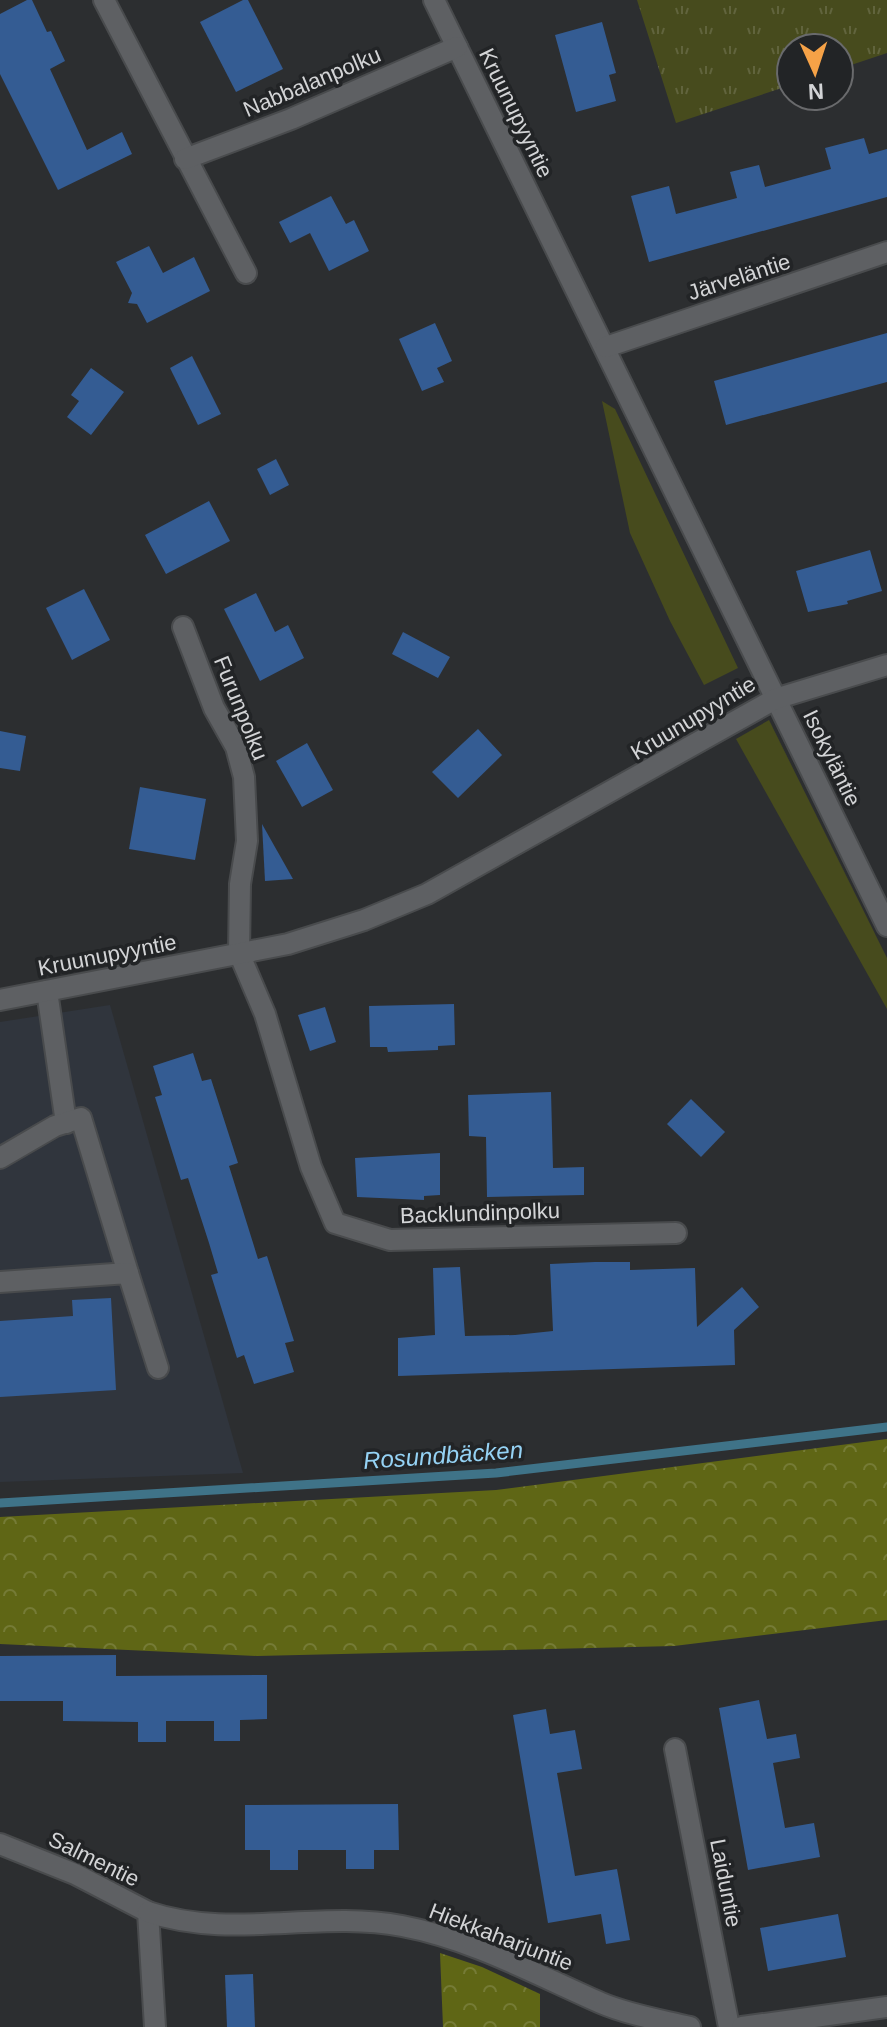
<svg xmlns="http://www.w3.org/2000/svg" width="887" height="2027" font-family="Helvetica,sans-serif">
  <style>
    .built { fill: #30353d }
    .green { fill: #474b1d }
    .forest { fill: url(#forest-crowns) }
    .park { fill: url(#park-tufts) }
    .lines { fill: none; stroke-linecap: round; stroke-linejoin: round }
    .stream { stroke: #3f7388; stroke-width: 9 }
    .building { fill: #345c93 }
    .minor-casing { stroke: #494b4d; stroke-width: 24 }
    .minor { stroke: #5e6063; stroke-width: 20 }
    .labels { text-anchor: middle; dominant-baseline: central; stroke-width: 7; stroke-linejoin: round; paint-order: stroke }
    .street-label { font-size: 22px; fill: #d3d4d6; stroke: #222426 }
    .water-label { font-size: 24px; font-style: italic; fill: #95d2f4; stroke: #222426 }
  </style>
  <defs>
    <pattern id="forest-crowns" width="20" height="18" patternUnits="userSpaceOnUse" patternTransform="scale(2)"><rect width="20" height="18" fill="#5f6615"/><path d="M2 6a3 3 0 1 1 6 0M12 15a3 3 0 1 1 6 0" fill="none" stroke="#757b36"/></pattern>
    <pattern id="park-tufts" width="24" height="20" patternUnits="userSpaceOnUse" patternTransform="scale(2)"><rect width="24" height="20" fill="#474b1d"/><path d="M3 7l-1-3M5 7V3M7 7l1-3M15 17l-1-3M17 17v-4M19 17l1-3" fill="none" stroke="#61643d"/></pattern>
  </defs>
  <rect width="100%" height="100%" fill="#2c2e30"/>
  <!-- built -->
  <path class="built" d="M110,1005L243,1473L0,1482V1022Z"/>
  <!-- green -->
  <g class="green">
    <path d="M602,401L615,409L738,668L704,685L670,621L630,533Z"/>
    <path d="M769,720L887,958V1009L736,739Z"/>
  </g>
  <!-- forest -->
  <g class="forest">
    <path d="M887,1439V1620L674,1646L257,1656L0,1644V1517L496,1490Z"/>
    <path d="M440,1953L482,1967L540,1994V2027H443Z"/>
  </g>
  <!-- park -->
  <path class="park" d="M637,0H887V53L839,69V48H791V85L676,123Z"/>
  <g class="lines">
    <!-- stream -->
    <path class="stream" d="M0,1503L496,1473L887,1427"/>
  </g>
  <!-- building -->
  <g class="building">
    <path d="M27,0H32L47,32L51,31L65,61L50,69L87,150L122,132L132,154L58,190L0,74V14Z"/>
    <path d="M243,0H248L283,69L236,92L200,22Z"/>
    <path d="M602,22L616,73L609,75L616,101L576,112L555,35Z"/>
    <path d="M864,138L869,154L887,149V197L649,262L631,196L669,186L676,214L737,198L730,172L759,165L765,187L831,169L825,148Z"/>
    <path d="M331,196L346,224L354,220L369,251L329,271L310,233L290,243L279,222Z"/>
    <path d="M149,246L163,273L194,257L210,291L147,323L137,304L128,303L132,293L116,262Z"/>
    <path d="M435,323L452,361L437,368L444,382L422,391L399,339Z"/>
    <path d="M887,333V382L726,425L714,381Z"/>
    <path d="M192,356L221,414L198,425L170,368Z"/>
    <path d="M91,368L124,392L91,435L67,417L79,401L71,395Z"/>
    <path d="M276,459L289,485L270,495L257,469Z"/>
    <path d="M209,501L230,541L166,574L145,535Z"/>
    <path d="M870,550L882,591L847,601L848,604L808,612L796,571Z"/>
    <path d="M84,589L110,640L72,660L46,608Z"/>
    <path d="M256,593L275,632L288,625L304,658L260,681L224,609Z"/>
    <path d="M403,632L450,657L438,678L392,654Z"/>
    <path d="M478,729L502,755L458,798L432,772Z"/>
    <path d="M0,731L26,736L20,771L0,768Z"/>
    <path d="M307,743L333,790L302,807L276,761Z"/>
    <path d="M140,787L206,799L195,860L129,849Z"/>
    <path d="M262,824L293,879L265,881Z"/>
    <path d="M454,1004L455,1045L438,1046V1050L388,1052L387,1047H370L369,1006Z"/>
    <path d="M325,1007L336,1042L310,1051L298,1015Z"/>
    <path d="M193,1053L202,1081L211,1079L238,1163L229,1166L258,1259L267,1256L294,1341L285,1343L294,1372L254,1384L244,1355L237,1358L211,1275L218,1273L209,1243L188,1178L181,1180L155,1097L162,1095L153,1066Z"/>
    <path d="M551,1092L553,1168L584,1167V1195L487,1197L486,1137L469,1136L468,1095Z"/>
    <path d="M691,1099L725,1132L701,1157L667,1124Z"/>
    <path d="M440,1153V1195L424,1196V1200L357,1197L355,1158Z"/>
    <path d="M595,1262H630V1270L695,1268L697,1327L742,1287L759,1307L734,1330L735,1365L398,1376V1338L435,1335L433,1268L460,1267L465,1336L515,1335L553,1331L550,1264Z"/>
    <path d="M111,1298L116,1390L0,1397V1321L73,1316L72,1300Z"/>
    <path d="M116,1655V1676L267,1675V1719L240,1720V1741H214V1721H166V1742H138V1722L63,1721V1701H0V1656Z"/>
    <path d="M759,1700L767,1739L796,1734L800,1758L773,1763L785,1828L814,1823L820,1857L748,1870L719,1708Z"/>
    <path d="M546,1709L550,1734L575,1730L582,1769L557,1773L575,1876L617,1869L630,1940L606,1944L601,1914L548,1923L513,1715Z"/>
    <path d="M398,1804L399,1850H374V1869H346V1850H298V1870H270V1850H245V1805Z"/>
    <path d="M838,1914L846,1957L768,1971L760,1928Z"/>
    <path d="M253,1974L255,2027H227L225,1975Z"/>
  </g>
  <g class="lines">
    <defs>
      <g id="minor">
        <path d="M104,0L246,273"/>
        <path d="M434,0L887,926"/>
        <path d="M185,159L291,119L457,47"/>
        <path d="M606,347L887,252"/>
        <path d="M183,627L214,708L236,747L244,777L247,841L240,884L239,953L265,1014L311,1167L335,1223L390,1240L676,1233"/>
        <path d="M47,991L66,1123"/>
        <path d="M0,1000L288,944L364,920L427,894L775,699L887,665"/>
        <path d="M0,1158L55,1126L81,1118L128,1273"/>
        <path d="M0,1282L128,1273L158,1368"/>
        <path d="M675,1749L729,2027"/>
        <path d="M0,1844L75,1874L148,1912L155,2027"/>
        <path d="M148,1912C231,1940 318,1910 402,1926C472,1939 537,1975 601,2003C629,2015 661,2020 690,2027"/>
        <path d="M742,2027L887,2007"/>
      </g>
    </defs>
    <!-- minor casing -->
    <use href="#minor" class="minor-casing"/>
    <!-- minor -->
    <use href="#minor" class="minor"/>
  </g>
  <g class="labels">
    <!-- street labels -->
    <g class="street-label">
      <text transform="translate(312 82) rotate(-23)">Nabbalanpolku</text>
      <text transform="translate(516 113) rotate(64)">Kruunupyyntie</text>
      <text transform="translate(739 277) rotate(-18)">Järveläntie</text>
      <text transform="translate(241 708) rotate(68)">Furunpolku</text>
      <text transform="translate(693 718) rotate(-31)">Kruunupyyntie</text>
      <text transform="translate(832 758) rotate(64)">Isokyläntie</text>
      <text transform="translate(107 955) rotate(-11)">Kruunupyyntie</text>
      <text transform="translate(480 1213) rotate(-2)">Backlundinpolku</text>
      <text transform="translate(94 1859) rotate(26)">Salmentie</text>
      <text transform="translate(726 1883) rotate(79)">Laiduntie</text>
      <text transform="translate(501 1937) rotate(21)">Hiekkaharjuntie</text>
    </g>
    <!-- water labels -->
    <g class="water-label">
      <text transform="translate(443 1455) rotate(-4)">Rosundbäcken</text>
    </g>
  </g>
  <!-- north arrow -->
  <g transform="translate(815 72) rotate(177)"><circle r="38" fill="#222426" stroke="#696a6c" stroke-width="2"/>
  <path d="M0-6L14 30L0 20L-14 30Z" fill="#f6a247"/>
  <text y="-12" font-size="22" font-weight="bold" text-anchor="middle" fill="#d3d4d6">N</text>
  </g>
</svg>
